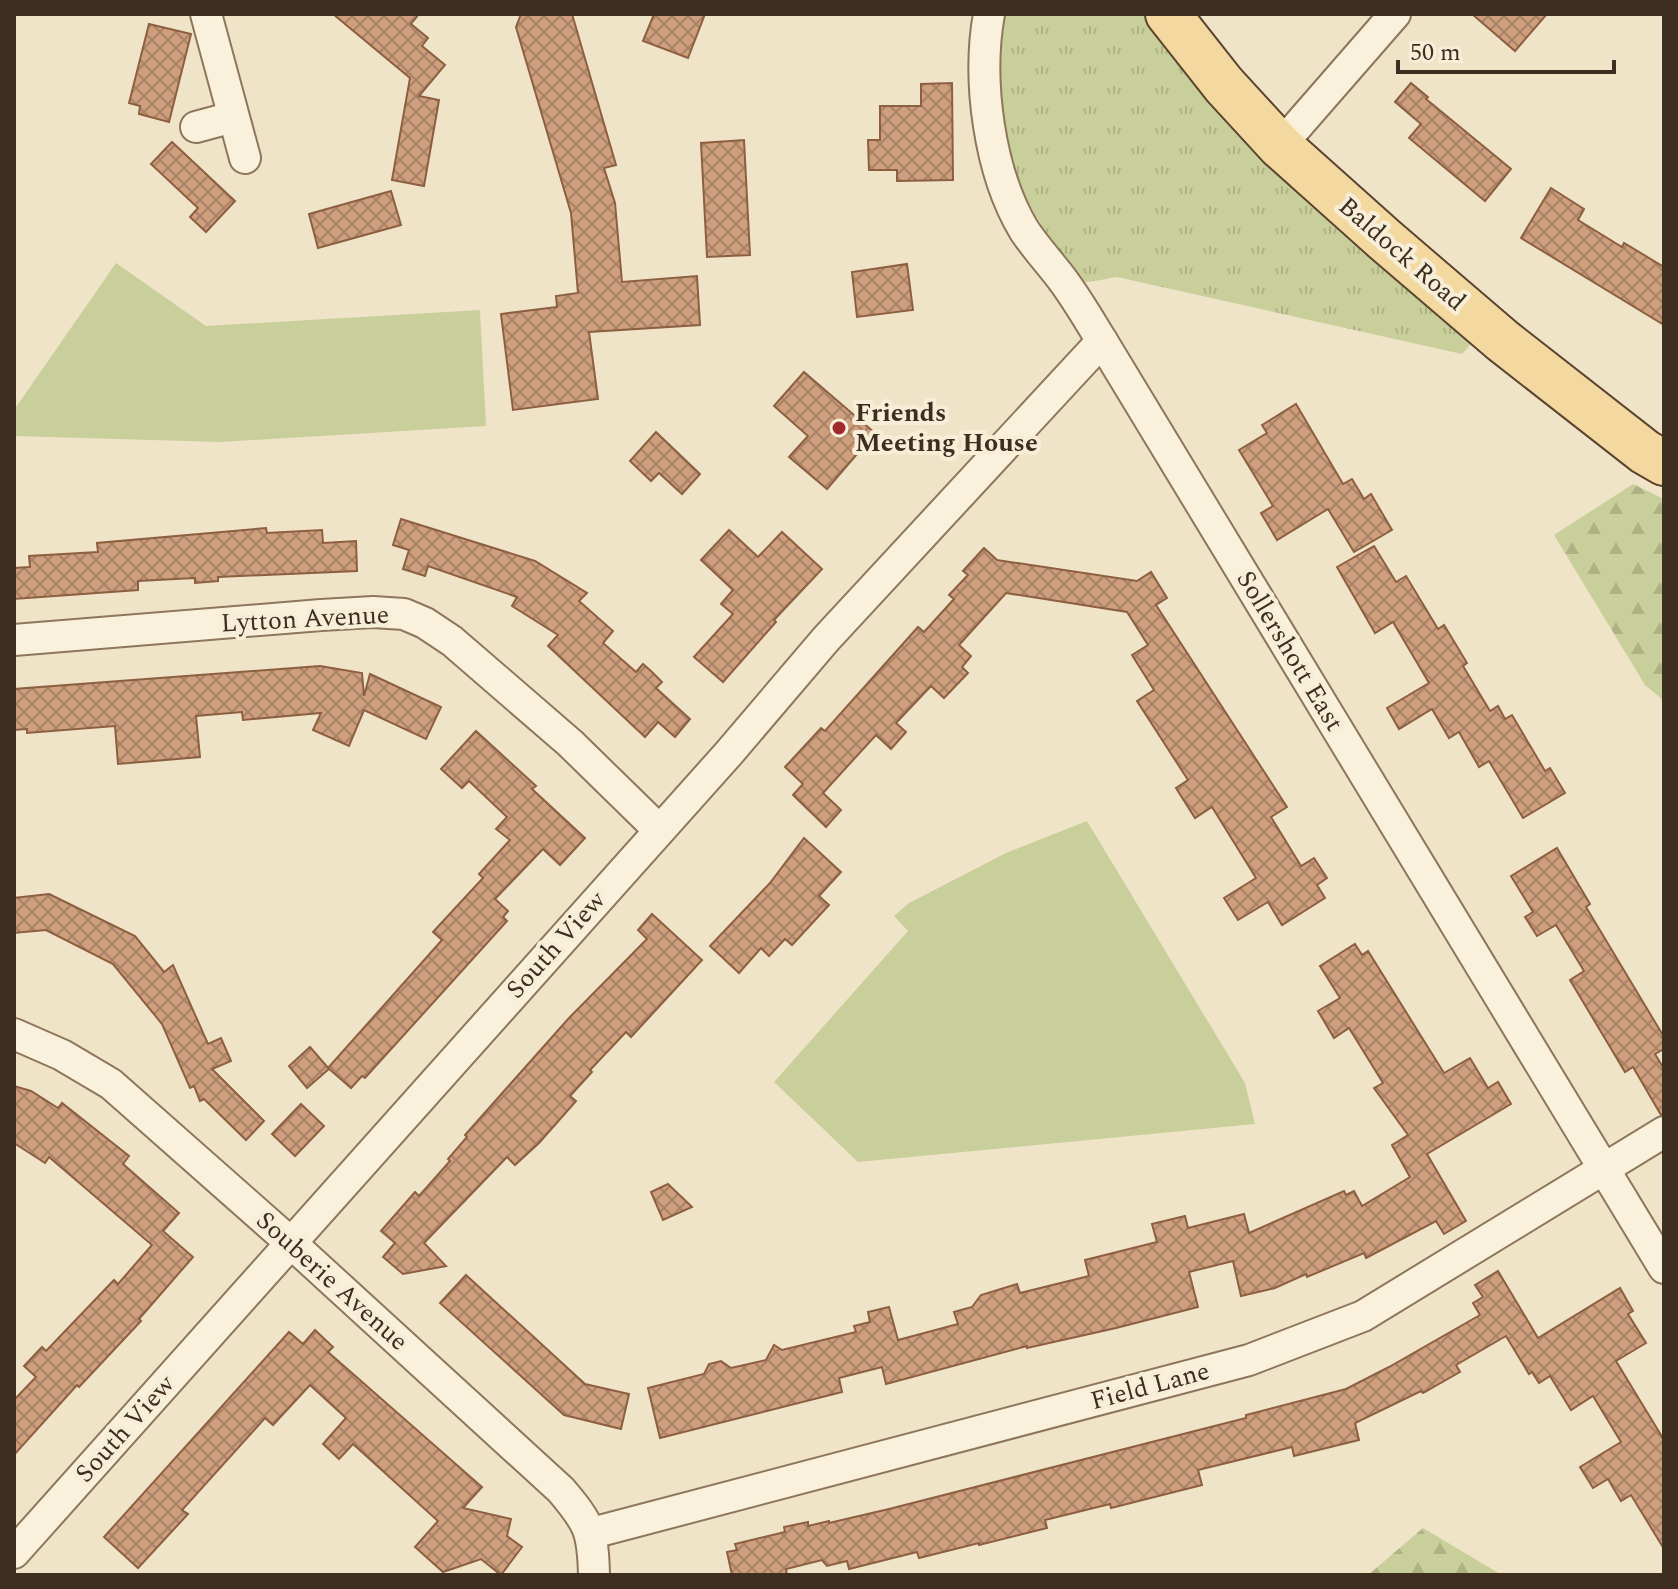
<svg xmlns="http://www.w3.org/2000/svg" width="1678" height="1589" font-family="Spectral,serif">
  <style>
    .grass { fill: url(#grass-tufts) }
    .forest { fill: url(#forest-firs) }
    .green { fill: #c9cf9b }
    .building { fill: url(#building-cross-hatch); stroke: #8d5f41; stroke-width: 2 }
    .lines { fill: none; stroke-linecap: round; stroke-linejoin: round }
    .street-casing { stroke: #8d765c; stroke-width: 34 }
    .primary-casing { stroke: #5b4430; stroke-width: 48 }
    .street { stroke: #faf1dc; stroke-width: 30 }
    .primary { stroke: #f3d9a0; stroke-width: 44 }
    .poi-dot { fill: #9e2a2b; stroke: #f7eed8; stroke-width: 3 }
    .labels { text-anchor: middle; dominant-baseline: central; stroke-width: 8; stroke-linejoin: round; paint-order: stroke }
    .street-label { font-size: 26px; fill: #3d2e20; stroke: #f7eed8 }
    .poi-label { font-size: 26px; font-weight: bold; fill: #3d2e20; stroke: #f7eed8; text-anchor: start }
  </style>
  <defs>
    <pattern id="grass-tufts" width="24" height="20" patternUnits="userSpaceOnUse" patternTransform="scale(2)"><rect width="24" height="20" fill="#c9cf9b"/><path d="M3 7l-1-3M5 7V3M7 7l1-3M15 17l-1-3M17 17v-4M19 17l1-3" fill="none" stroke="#aeb285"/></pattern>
    <pattern id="forest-firs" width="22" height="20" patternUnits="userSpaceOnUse" patternTransform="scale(2)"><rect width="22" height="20" fill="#c9cf9b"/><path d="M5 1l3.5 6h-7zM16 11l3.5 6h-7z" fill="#aeb285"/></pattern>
    <pattern id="building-cross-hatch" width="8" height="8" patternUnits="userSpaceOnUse" patternTransform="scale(2)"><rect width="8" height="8" fill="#cf9f7d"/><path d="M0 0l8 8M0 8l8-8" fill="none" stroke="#a98266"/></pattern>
  </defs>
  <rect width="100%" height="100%" fill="#f0e4c8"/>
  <!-- grass -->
  <path class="grass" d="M1000,14H1143L1209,101L1473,342L1462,354L1117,277C1108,278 1087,284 1081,281C1069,275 1062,257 1055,247C1042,226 1029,206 1020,183C1000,132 997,68 1000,14Z"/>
  <!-- forest -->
  <g class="forest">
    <path d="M1633,484L1664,499V701L1645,685L1554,535Z"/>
    <path d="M1423,1528L1502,1575H1368Z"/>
  </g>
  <!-- green -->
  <g class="green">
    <path d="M116,263L206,326L480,310L486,426L220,442L14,436V410Z"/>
    <path d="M1087,821L1245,1083L1255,1124L858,1162L774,1082L908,931L894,916L909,903L1006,853Z"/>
  </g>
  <!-- building -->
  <g class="building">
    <path d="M333,14H419L411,24L428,38L422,46L445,65L419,96L439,100L424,186L392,180L410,78Z"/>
    <path d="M521,14H572L616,165L604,168L615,203L622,282L697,276L700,325L589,332L598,399L513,410L501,314L557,307L556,296L578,293L571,213L516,27Z"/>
    <path d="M654,14H705L688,58L643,41Z"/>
    <path d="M1472,14H1547L1515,51Z"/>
    <path d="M149,24L191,34L169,122L139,114L140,106L129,103Z"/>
    <path d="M952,83L953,180L897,181V170H869L868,140H880V106H921V84Z"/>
    <path d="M1411,83L1428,97L1426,99L1511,169L1485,201L1409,138L1421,124L1395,102Z"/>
    <path d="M744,140L750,255L707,257L701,143Z"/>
    <path d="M172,142L235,201L206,232L190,217L198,208L151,164Z"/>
    <path d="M1551,188L1584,209L1578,220L1622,247L1624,243L1664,267V325L1521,238Z"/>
    <path d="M391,191L401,225L318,248L309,214Z"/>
    <path d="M907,264L913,310L857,317L852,272Z"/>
    <path d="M804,372L875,433L827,489L789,457L808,436L774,406Z"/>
    <path d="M1296,404L1343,484L1352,479L1364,499L1371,494L1392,530L1354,552L1328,509L1277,540L1261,513L1273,506L1239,450L1267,433L1262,425Z"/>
    <path d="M656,432L700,474L682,494L659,473L651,481L630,461Z"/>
    <path d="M401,519L535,561L587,593L579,601L613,631L603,643L636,672L643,664L652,672L662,682L656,688L690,719L675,737L658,722L645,737L548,646L558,635L512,606L517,597L428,566L425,576L403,569L409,550L393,545Z"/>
    <path d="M266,528L267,533L322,530L323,543L356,541L357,571L218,577V581L195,583V578L138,581V590L14,599V568L30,567L29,556L98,552L97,543Z"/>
    <path d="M729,530L758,557L782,532L822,569L774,620L776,622L723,682L694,657L733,614L721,604L733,590L701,560Z"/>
    <path d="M1374,546L1396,582L1406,576L1438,629L1444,625L1467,663L1463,666L1490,711L1498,706L1505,719L1512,715L1545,771L1550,768L1565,793L1523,818L1489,761L1479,767L1459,732L1449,738L1432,709L1399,729L1387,708L1429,683L1393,622L1375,633L1337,567Z"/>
    <path d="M984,548L997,560L1137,581L1151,572L1167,598L1156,605L1287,807L1271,817L1301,866L1314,858L1327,878L1317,885L1325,898L1282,925L1268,902L1238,920L1224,898L1256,878L1212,807L1195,818L1176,788L1188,780L1137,701L1154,690L1132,655L1148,645L1127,612L1006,593L959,645L971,656L962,667L968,673L944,698L931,686L896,723L906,732L891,749L876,735L823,793L841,810L826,827L793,795L803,784L785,767L821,728L825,731L918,627L924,632L954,599L949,595L968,575L963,571Z"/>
    <path d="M320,666L362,673L364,696L370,674L441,707L426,739L364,710L349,746L313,730L321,713L243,720L242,712L196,716L200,757L118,764L115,726L27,733V729L14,730V689Z"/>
    <path d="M476,731L536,786L532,789L585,838L560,865L543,849L495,899L508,911L503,917L507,921L365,1078L362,1076L351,1088L328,1068L442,940L433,932L483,878L479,874L510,840L496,829L507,817L469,781L462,788L441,769Z"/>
    <path d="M804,838L841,872L819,896L829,905L792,945L785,939L769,956L761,948L739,973L710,946L770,883Z"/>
    <path d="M1557,848L1590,904L1586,907L1664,1037V1049L1655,1054L1664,1069V1114L1661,1115L1633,1067L1625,1072L1570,980L1584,971L1556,925L1537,936L1525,917L1533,912L1511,876Z"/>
    <path d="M49,894L135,936L164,972L173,965L208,1044L221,1038L231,1061L212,1069L264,1121L246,1140L204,1099L200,1101L194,1086L190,1088L162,1024L113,964L46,930L14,933V898Z"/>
    <path d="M652,914L702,960L631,1037L626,1032L590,1070L592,1072L570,1096L576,1101L539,1143L515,1165L507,1157L424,1243L446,1266L403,1274L383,1257L395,1243L381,1231L415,1192L419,1196L450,1161L448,1159L467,1137L465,1135L569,1018L647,939L638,930Z"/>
    <path d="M1355,944L1362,955L1368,951L1444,1073L1470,1058L1488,1088L1498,1082L1511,1104L1427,1154L1466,1221L1444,1234L1436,1221L1366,1258L1364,1253L1307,1277L1306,1274L1275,1288L1241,1296L1233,1261L1189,1272L1198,1307L1116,1328L1027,1348V1346L886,1384L882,1367L839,1378L842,1392L660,1438L648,1388L704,1374L709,1364L721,1361L731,1368L766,1360L774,1345L782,1350L856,1332L854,1326L870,1322L868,1312L889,1307L898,1340L958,1324L954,1312L972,1307L981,1295L1017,1284L1020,1293L1089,1276L1085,1260L1157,1242L1152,1224L1185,1216L1188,1228L1244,1214L1249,1233L1344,1191L1346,1195L1354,1191L1362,1206L1410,1177L1392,1145L1408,1135L1374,1088L1383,1083L1349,1028L1334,1038L1318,1011L1340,998L1320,966Z"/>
    <path d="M310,1047L329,1069L307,1088L289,1066Z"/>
    <path d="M14,1086L31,1091L58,1108L62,1103L129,1156L123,1164L179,1213L163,1231L193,1257L139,1319L141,1321L79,1387L77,1385L14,1455V1400L36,1377L24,1366L42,1347L46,1351L114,1280L118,1284L152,1245L49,1157L45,1163L14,1143Z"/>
    <path d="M301,1104L324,1126L295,1156L272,1134Z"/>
    <path d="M668,1184L692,1207L663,1220L651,1192Z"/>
    <path d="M1498,1271L1538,1338L1620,1288L1633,1311L1628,1314L1646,1343L1616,1361L1664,1440V1549L1631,1495L1621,1501L1608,1479L1593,1488L1580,1467L1621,1442L1593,1396L1571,1410L1550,1376L1539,1383L1532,1372L1529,1374L1506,1336L1456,1365L1460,1372L1423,1393L1421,1391L1355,1423L1359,1440L1294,1456L1292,1447L1198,1470L1202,1485L1111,1508L1110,1504L1045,1520L1047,1528L979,1545V1543L919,1558L917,1552L849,1569L847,1561L827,1566L822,1560L786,1569L787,1575H732L727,1552L737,1550L735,1544L785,1532L784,1527L808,1522V1526L829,1521V1523L889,1509L1246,1418V1415L1346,1389L1389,1367L1480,1315L1473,1303L1483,1297L1475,1285Z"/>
    <path d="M466,1275L585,1384L629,1394L621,1429L564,1415L440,1303Z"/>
    <path d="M315,1330L333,1347L328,1352L482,1487L463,1508L511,1519L507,1536L522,1547L501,1575L481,1559L443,1572L415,1547L438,1521L353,1444L339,1459L323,1444L346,1418L310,1385L273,1425L265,1418L182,1510L188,1514L138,1568L104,1537L289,1332L303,1344Z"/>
  </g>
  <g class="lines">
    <defs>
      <g id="street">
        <path d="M206,14L245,158"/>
        <path d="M989,14C977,80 989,172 1024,230C1035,247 1050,263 1062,279C1077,299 1089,320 1102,341L1664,1268"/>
        <path d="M196,127L233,117"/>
        <path d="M1280,146L1395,14"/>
        <path d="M14,640L321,615L373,612L404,614L425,623L452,641L570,743L659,830"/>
        <path d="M14,1034L62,1055L111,1084L291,1243L561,1490C589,1523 593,1531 594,1575"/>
        <path d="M592,1533L1249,1360L1363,1316L1664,1132"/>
        <path d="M14,1553L729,753L826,639L1102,341"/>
      </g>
      <path id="primary" d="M1168,14L1224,85L1280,146L1384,239L1503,341L1645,452L1664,463"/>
    </defs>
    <!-- street casing -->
    <use href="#street" class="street-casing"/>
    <!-- primary casing -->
    <use href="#primary" class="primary-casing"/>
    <!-- street -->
    <use href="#street" class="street"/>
    <!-- primary -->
    <use href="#primary" class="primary"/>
  </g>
  <!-- markers -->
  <circle class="poi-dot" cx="839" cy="428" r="8"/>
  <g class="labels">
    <!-- street labels -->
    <g class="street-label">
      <text transform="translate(1402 254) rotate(41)">Baldock Road</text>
      <text transform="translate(305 619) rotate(-3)">Lytton Avenue</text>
      <text transform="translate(1290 651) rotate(59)">Sollershott East</text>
      <text transform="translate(556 945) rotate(-48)">South View</text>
      <text transform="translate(332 1281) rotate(42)">Souberie Avenue</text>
      <text transform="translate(1150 1386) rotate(-15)">Field Lane</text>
      <text transform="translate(125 1429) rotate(-48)">South View</text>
    </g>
    <!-- poi labels -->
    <g class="poi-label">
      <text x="855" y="413">Friends<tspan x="855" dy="30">Meeting House</tspan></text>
    </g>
  </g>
  <!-- border -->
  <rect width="1678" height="1589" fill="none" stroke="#3d2e20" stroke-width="32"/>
  <!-- scale -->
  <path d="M1398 60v12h216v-12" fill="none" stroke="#3d2e20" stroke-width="4"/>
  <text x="1410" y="60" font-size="24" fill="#3d2e20" stroke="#f7eed8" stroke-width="6" paint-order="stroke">50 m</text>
</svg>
